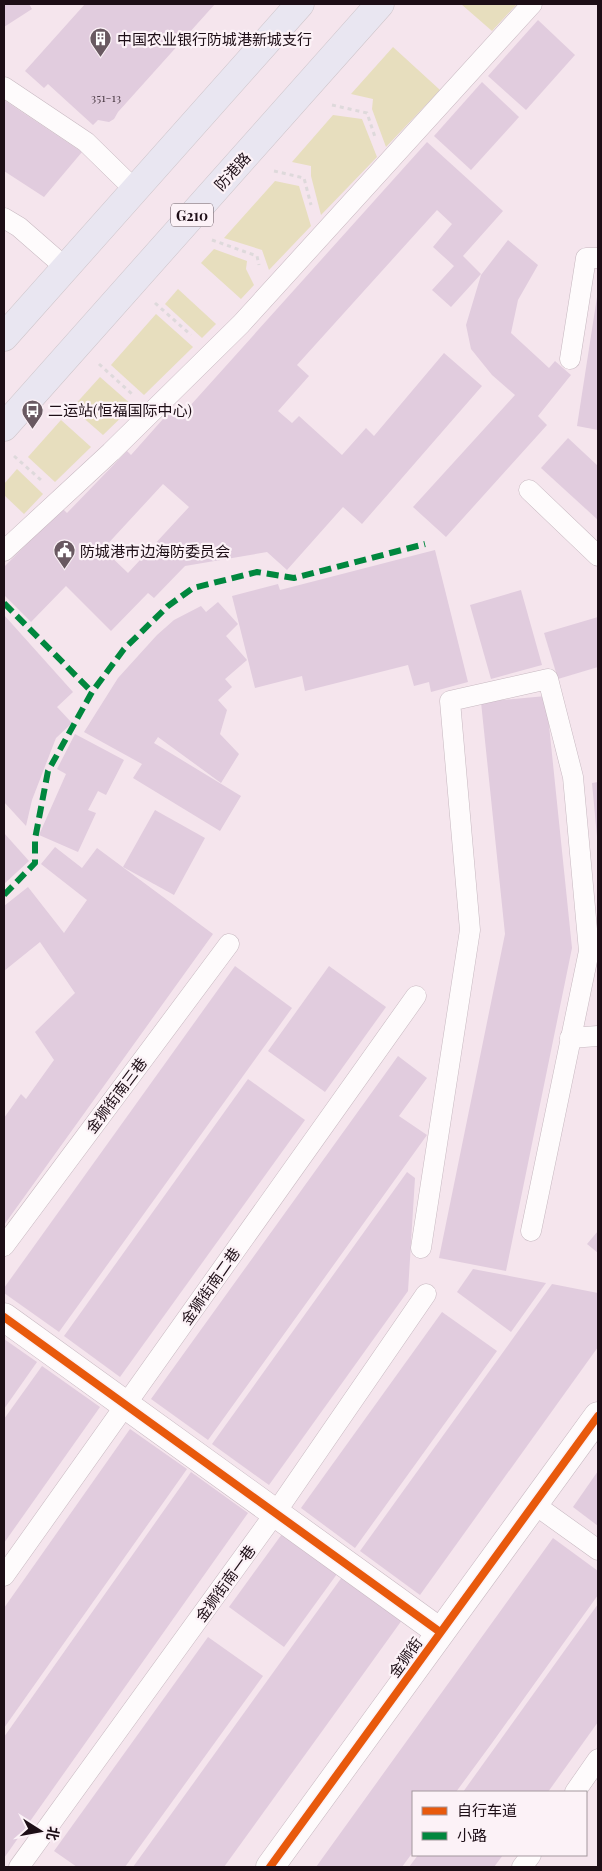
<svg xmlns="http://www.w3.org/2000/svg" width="602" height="1871" font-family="'Playfair Display','Noto Sans SC',serif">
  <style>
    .green { fill: #e7debe }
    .building { fill: #e1ccde; fill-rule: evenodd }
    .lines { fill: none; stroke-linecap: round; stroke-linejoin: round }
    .lane-casing { stroke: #c7b8c0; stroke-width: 21 }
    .street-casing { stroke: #c7b8c0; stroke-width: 29 }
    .highway-casing { stroke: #cec5ca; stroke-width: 29 }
    .path { stroke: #ded9db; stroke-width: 3; stroke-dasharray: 4 4; stroke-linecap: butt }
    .lane { stroke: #fefbfc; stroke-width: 20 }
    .street { stroke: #fefbfc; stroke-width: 28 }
    .highway { stroke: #e9e6f1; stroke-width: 28 }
    .quiet { stroke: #00873e; stroke-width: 6; stroke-dasharray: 12 6; stroke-linecap: butt }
    .cycleway-casing { stroke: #fcf2f7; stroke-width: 11 }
    .cycleway { stroke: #e8590c; stroke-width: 8 }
    .labels { text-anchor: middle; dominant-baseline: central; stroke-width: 4.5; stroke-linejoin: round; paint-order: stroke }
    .number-label { font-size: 12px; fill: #4e3e48 }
    .shield { fill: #fcf2f7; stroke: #60525a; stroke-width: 1 }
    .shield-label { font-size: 14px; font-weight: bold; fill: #1d0e16 }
    .poi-label { font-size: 15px; fill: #1d0e16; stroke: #fcf2f7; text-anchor: start }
    .street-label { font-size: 15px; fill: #1d0e16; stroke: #fcf2f7 }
  </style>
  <rect width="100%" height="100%" fill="#f5e5ed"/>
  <!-- green -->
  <g class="green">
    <path d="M461,4H517L492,31Z"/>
    <path d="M393,47L440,90L386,147L372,109L373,99L351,94Z"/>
    <path d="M333,115L362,119L377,157L321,215L311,176V166L292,162Z"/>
    <path d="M275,181L299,186L311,226L269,270L262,250L224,238Z"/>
    <path d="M214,249L247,261L246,269L254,285L241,299L201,263Z"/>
    <path d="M178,289L216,324L202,338L165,304Z"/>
    <path d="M156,314L193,347L144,395L111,365Z"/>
    <path d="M100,377L133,406L103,435L72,408Z"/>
    <path d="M61,420L91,447L55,482L28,457Z"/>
    <path d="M17,469L43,494L24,514L4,495V484Z"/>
  </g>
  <!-- building -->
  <g class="building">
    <path d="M4,4H29L32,9L4,27Z"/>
    <path d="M85,4H215L118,112L114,119L109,122L98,120L93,125L48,84L44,88L25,71Z"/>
    <path d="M538,20L575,55L526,110L488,76Z"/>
    <path d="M482,82L519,117L471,170L434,136Z"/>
    <path d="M4,100L82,152L44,197L4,171Z"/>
    <path d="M427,142L503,211L463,256L481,274L451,307L432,290L454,266L433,247L452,224L437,210L297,365L309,376L278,411L292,423L299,416L342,455L366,428L374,436L444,353L482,386L362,524L343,507L287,570L267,552L185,566L154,598L148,593L111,631L66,586L31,622L4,595V567L62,508L67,513L127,451L131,455L171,410L180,417ZM163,484L189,507L128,573L103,549Z"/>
    <path d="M508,240L538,265L518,300L511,333L549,368L555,361L571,375L538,416L547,425L446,537L413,507L515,395L492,375L471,349L466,325L481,275Z"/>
    <path d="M597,297H598V430L577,426Z"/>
    <path d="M568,438L598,466V520L541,468Z"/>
    <path d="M435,550L468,682L431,692L429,682L414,686L408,665L305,691L302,676L255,688L232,596L278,584L280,590Z"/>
    <path d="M521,590L542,665L491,679L470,605Z"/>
    <path d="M218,602L238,624L226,636L247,660L225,679L232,687L218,700L227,710L220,734L239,754L221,783L158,737L154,743L241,796L220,831L133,778L142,764L84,732L118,678L157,635L174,620L201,606L206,612Z"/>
    <path d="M4,615L73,692L57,707L72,723L56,738L32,800L26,826L4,802Z"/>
    <path d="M598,617V667L558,679L544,633Z"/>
    <path d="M546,696L572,948L506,1271L439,1258L505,934L481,702Z"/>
    <path d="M75,734L124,760L106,795L98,791L88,810L96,813L78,852L39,835L66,774L57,769Z"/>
    <path d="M598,782V837H597L592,783Z"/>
    <path d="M155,810L205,838L174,895L123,867Z"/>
    <path d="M4,833L29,861L4,884Z"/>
    <path d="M55,847L82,868L97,848L213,934L4,1225V1118L21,1094L26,1099L54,1060L35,1032L75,993L40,942L4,971V906L28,887L64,933L87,900L41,864Z"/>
    <path d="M235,966L292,1008L59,1332L4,1293V1288Z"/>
    <path d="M329,966L386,1007L325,1092L268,1051Z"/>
    <path d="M398,1056L427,1078L399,1116L427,1135L208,1440L151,1399Z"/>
    <path d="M248,1079L305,1120L120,1377L64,1336Z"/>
    <path d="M407,1172L415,1178L408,1291L269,1485L212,1444Z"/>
    <path d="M598,1231V1253L587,1244Z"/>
    <path d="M473,1269L546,1283L511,1332L457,1292Z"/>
    <path d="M552,1284L598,1293V1347L420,1595L360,1551Z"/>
    <path d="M442,1312L497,1351L355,1548L301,1508Z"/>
    <path d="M4,1339L37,1362L4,1409Z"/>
    <path d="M42,1366L100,1407L4,1543V1419Z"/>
    <path d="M130,1429L187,1469L4,1728V1608Z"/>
    <path d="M598,1471V1526L573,1507Z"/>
    <path d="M191,1472L248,1513L4,1858V1737Z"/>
    <path d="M282,1534L337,1574L284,1647L229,1607Z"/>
    <path d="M553,1538L598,1571V1595L492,1743L456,1792H413V1852L402,1867H316Z"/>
    <path d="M342,1577L402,1620L328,1723L224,1867H133Z"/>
    <path d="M598,1604V1722L548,1792H463Z"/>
    <path d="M208,1637L263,1676L125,1867H77L54,1851Z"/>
    <path d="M418,1855H503L494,1867H409Z"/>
  </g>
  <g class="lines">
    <defs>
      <g id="lane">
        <path d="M4,87L86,142L135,190"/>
        <path d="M4,218L19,227L66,268"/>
        <path d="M570,359L586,258H598"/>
        <path d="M529,490L598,556"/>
        <path d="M4,551L111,452L241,324L532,4"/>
        <path d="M570,1038L598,1036"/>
        <path d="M4,1246L229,944"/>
        <path d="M421,1248L470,930L450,701L548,679L573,777L589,951L531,1231"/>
        <path d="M534,1504L598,1550"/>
        <path d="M4,1576L416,996"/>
        <path d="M575,1792L598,1759"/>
        <path d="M19,1867L276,1512L426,1294"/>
        <path d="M522,1867L531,1855"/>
      </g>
      <g id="street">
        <path d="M4,1317L440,1632"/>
        <path d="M270,1867L598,1416"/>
      </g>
      <g id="highway">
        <path d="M4,337L300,4"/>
        <path d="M4,427L380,4"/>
      </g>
    </defs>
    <!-- lane casing -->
    <use href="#lane" class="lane-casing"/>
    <!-- street casing -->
    <use href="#street" class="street-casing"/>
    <!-- highway casing -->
    <use href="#highway" class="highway-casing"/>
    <!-- path -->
    <g class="path">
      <path d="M332,105L367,113L375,137"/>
      <path d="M274,171L304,178L311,205"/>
      <path d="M212,240L257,256L259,265"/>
      <path d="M155,303L191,335"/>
      <path d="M99,364L132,394"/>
      <path d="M14,456L41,480"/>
    </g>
    <!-- lane -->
    <use href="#lane" class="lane"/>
    <!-- street -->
    <use href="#street" class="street"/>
    <!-- highway -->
    <use href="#highway" class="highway"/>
    <!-- quiet -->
    <g class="quiet">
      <path d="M4,603L92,692"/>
      <path d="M4,895L35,863V839L48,771L92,692L124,649L168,606L193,588L257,572L294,578L425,544"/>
    </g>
    <defs>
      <g id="cycleway">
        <path d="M4,1317L440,1632"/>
        <path d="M270,1867L598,1416"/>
      </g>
    </defs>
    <!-- cycleway casing -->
    <use href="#cycleway" class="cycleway-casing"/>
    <!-- cycleway -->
    <use href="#cycleway" class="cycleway"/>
  </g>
  <!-- icons -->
  <defs>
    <symbol id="building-pin" viewBox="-11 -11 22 30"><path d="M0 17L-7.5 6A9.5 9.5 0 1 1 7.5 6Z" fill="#695961" stroke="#fcf2f7"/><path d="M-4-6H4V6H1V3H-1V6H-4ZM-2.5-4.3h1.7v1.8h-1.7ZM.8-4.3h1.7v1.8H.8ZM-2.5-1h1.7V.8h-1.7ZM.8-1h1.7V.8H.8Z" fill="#fff"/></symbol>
    <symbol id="bus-pin" viewBox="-11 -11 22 30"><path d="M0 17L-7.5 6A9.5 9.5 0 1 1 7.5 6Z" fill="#695961" stroke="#fcf2f7"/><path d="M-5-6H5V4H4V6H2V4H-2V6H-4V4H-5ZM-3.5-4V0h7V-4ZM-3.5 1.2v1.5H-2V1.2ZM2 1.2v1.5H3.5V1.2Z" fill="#fff"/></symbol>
    <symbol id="civic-pin" viewBox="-11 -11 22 30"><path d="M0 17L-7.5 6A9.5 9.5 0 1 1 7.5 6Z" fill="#695961" stroke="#fcf2f7"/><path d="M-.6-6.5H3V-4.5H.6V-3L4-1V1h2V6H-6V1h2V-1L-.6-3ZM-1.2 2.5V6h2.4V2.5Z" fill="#fff"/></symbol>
  </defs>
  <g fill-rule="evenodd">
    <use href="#building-pin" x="88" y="26" width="25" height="34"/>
    <use href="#bus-pin" x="20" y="398" width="25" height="34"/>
    <use href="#civic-pin" x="52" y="538" width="25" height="34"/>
  </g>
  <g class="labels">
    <!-- number labels -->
    <g class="number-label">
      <text x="106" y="97">351-13</text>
    </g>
    <!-- shield labels -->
    <rect class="shield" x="171" y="203.5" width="42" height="23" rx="4"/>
    <g class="shield-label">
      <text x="192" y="215">G210</text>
    </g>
    <!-- poi labels -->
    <g class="poi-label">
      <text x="117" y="39">中国农业银行防城港新城支行</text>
      <text x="48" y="410">二运站(恒福国际中心)</text>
      <text x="80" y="551">防城港市边海防委员会</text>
    </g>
    <!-- street labels -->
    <g class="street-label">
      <text transform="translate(232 171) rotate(-48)">防港路</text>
      <text transform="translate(116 1095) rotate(-53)">金狮街南三巷</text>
      <text transform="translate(210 1286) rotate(-55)">金狮街南二巷</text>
      <text transform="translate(225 1583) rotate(-54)">金狮街南一巷</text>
      <text transform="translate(405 1657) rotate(-54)">金狮街</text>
    </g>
  </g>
  <!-- border -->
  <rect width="602" height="1871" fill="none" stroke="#1d0e16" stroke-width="10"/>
  <!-- legend -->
  <rect x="412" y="1791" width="175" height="65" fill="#fcf2f7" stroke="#a3979d"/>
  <rect x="422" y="1807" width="25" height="8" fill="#e8590c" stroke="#a3979d"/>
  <text x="457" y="1816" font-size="15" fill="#1d0e16">自行车道</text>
  <rect x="422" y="1832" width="25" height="8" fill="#00873e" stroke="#a3979d"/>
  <text x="457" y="1841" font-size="15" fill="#1d0e16">小路</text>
  <!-- north arrow -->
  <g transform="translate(40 1831) rotate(101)" stroke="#fcf2f7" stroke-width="4" paint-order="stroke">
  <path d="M0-4L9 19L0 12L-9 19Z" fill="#1d0e16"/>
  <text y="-8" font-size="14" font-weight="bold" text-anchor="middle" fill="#1d0e16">北</text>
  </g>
</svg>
